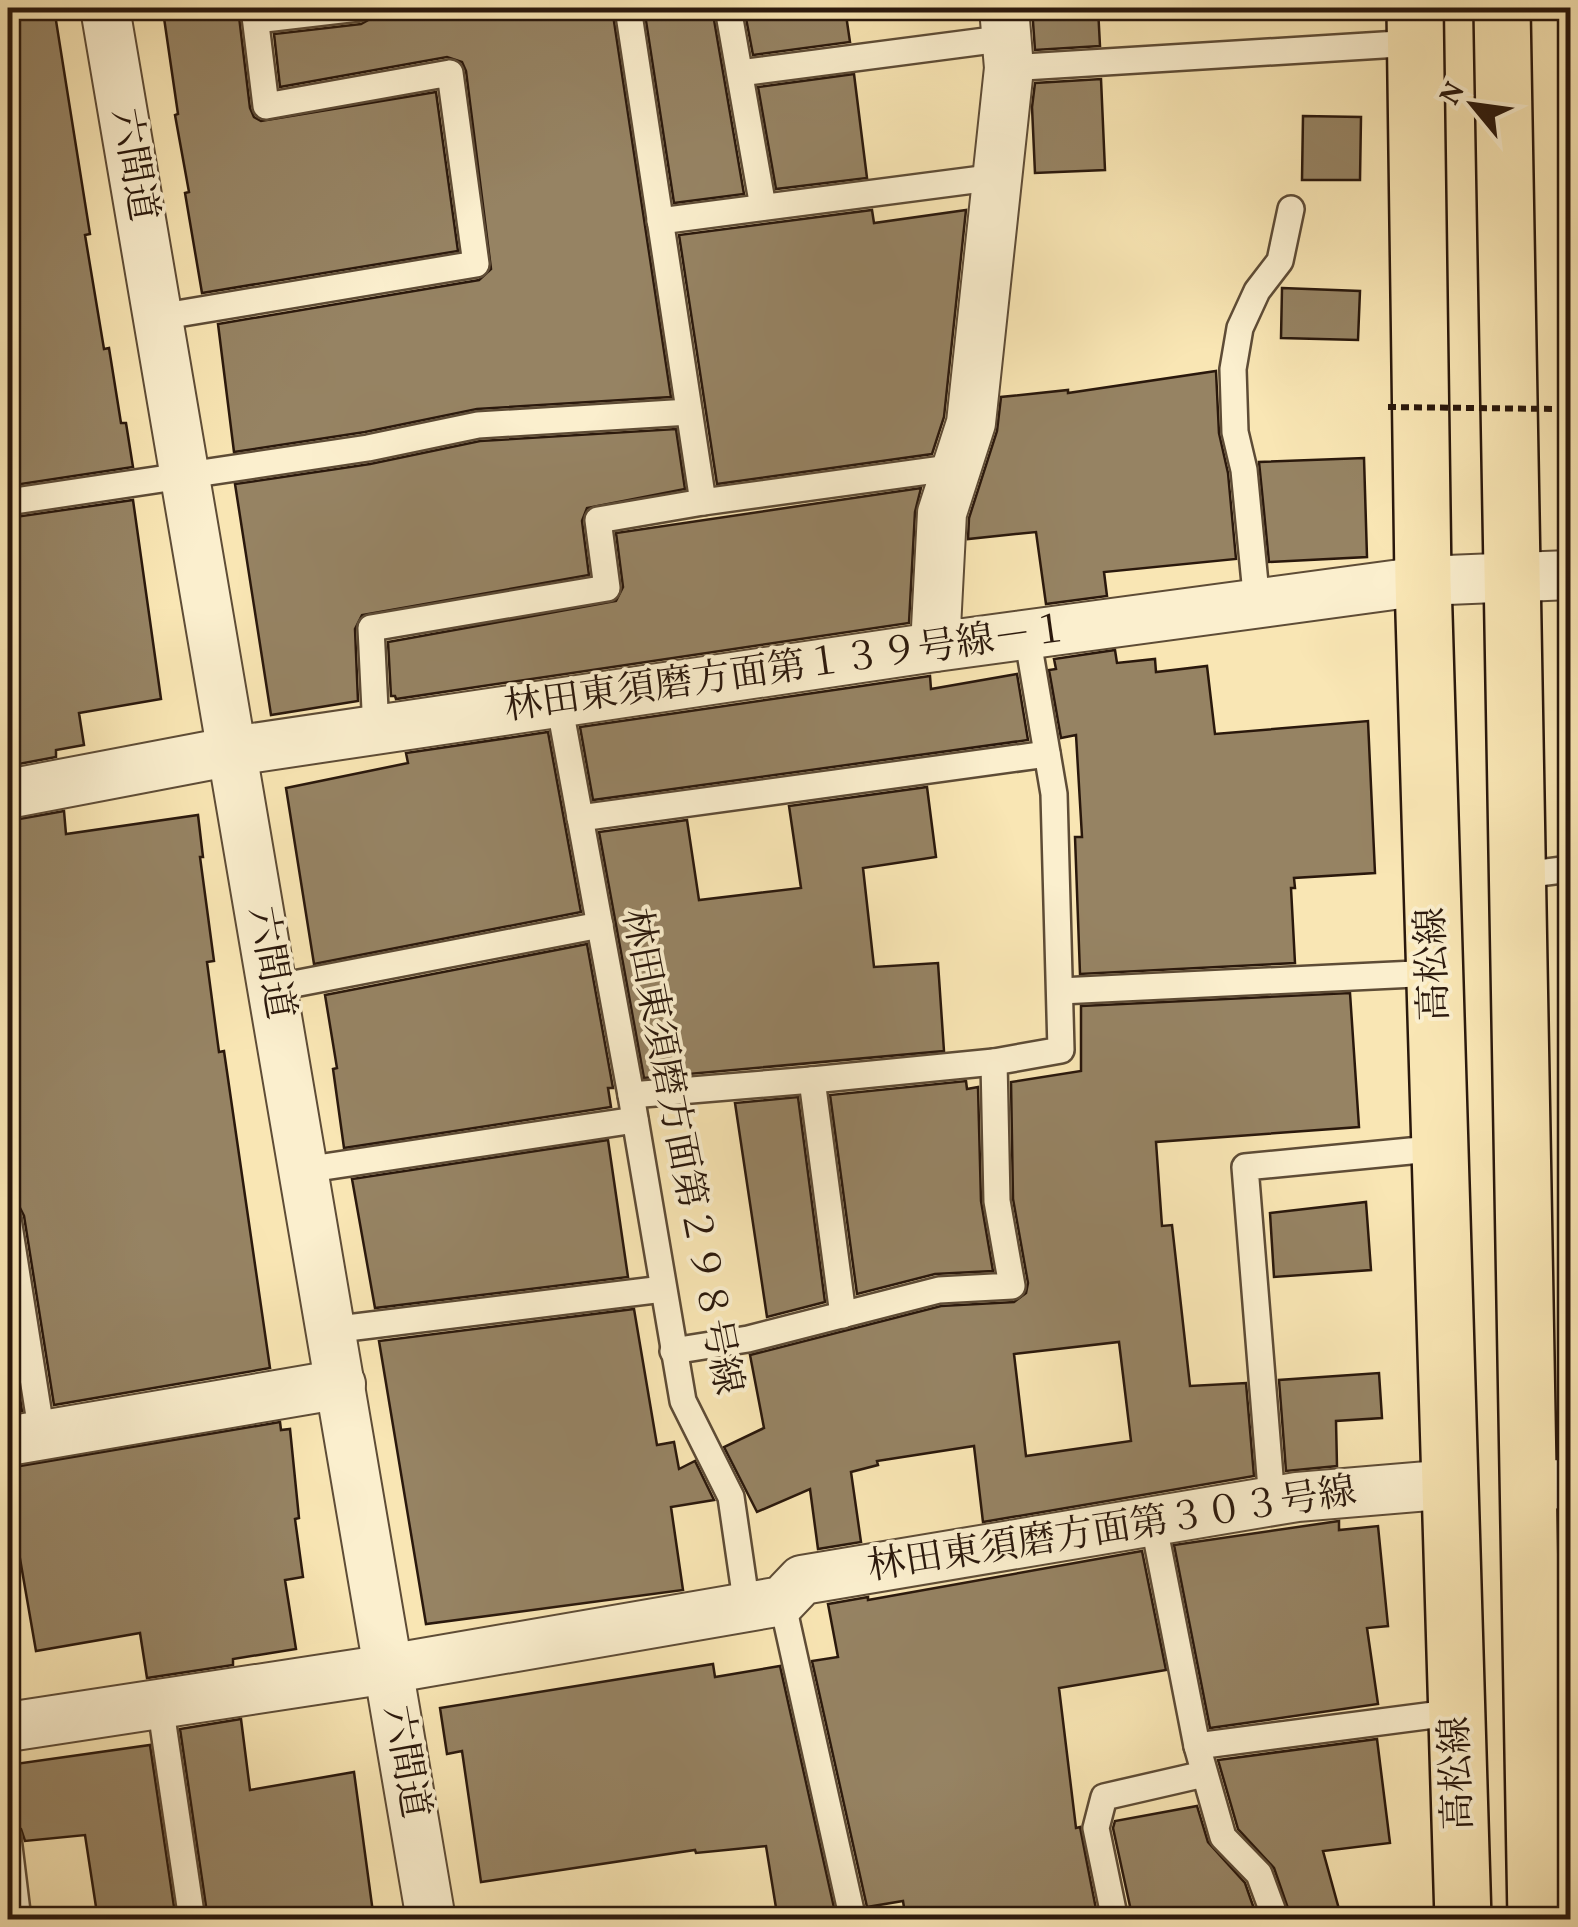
<svg xmlns="http://www.w3.org/2000/svg" width="1578" height="1927" font-family="Vollkorn,'Noto Serif JP',serif">
  <style>
    .building { fill: #968363; stroke: #2a180c; stroke-width: 2.5; fill-rule: evenodd }
    .lines { fill: none; stroke-linecap: round; stroke-linejoin: round }
    .service-casing { stroke: #5e4c36; stroke-width: 30 }
    .minor-casing { stroke: #5e4c36; stroke-width: 52 }
    .primary-casing { stroke: #2a180c; stroke-width: 60 }
    .service { stroke: #fbefce; stroke-width: 25 }
    .minor { stroke: #fbefce; stroke-width: 48 }
    .primary { stroke: #f9e6b4; stroke-width: 55 }
    .path-bridge { stroke: #2a180c; stroke-width: 6; stroke-dasharray: 8 5; stroke-linecap: butt }
    .labels { text-anchor: middle; dominant-baseline: central; stroke-width: 8; stroke-linejoin: round; paint-order: stroke }
    .street-label { font-size: 38px; fill: #2a180c; stroke: #fbefce }
  </style>
  <rect width="100%" height="100%" fill="#f9e6b4"/>
  <filter id="stains"><feTurbulence type="fractalNoise" baseFrequency=".002" numOctaves="4"/><feColorMatrix values="0 0 0 0 .2 0 0 0 0 .09 0 0 0 0 .02 0 0 0 .5 -.17"/></filter>
  <radialGradient id="worn" r=".72"><stop offset=".6" stop-color="#630" stop-opacity="0"/><stop offset="1" stop-color="#630" stop-opacity=".3"/></radialGradient>
  <!-- building -->
  <g class="building">
    <path d="M38,8H54L90,234L85,235L104,349L109,348L121,423H126L133,467L8,486V12Z"/>
    <path d="M184,8H238L250,108L254,117L261,121L436,92L458,251L202,293L185,193L189,192L175,115L178,114L163,11Z"/>
    <path d="M374,8H612L671,397L477,409L365,432L234,452L218,324L479,280L491,269L466,71L462,62L447,57L280,87L274,34L361,24L368,20Z"/>
    <path d="M644,8H712L744,194L674,203Z"/>
    <path d="M744,8H845L850,42L753,55Z"/>
    <path d="M1032,8H1098L1100,46L1035,50Z"/>
    <path d="M854,74L867,178L776,189L758,87Z"/>
    <path d="M1101,79L1105,170L1035,173L1032,107L1035,83Z"/>
    <path d="M1303,116L1361,117L1360,180H1302Z"/>
    <path d="M872,210L874,223L966,210L944,417L932,454L717,484L679,235Z"/>
    <path d="M1282,288L1360,291L1358,340L1281,338Z"/>
    <path d="M1216,371L1219,433L1228,473L1236,559L1104,572L1107,596L1046,604L1036,532L968,539L969,518L997,431L1001,397L1068,390V393Z"/>
    <path d="M676,429L685,489L587,508L582,521L589,575L362,615L355,629L358,701L271,715L235,484L370,464L480,441Z"/>
    <path d="M1364,458L1367,557L1269,562L1259,462Z"/>
    <path d="M921,488L915,512L909,623L396,699L395,696H391L388,642L616,601L623,587L616,533Z"/>
    <path d="M133,500L161,699L79,713L84,745L56,750V757L8,766V679L19,678L8,610V518Z"/>
    <path d="M1115,650L1117,663L1155,659L1156,672L1207,666L1215,734L1368,721L1375,873L1294,878L1295,888H1291L1295,963L1080,974L1075,837H1082L1076,735L1061,738L1049,670L1056,669L1054,659Z"/>
    <path d="M1017,674L1028,740L593,800L580,727L930,676L931,689Z"/>
    <path d="M548,732L581,912L314,964L286,788L408,763L406,753Z"/>
    <path d="M927,787L936,857L863,868L874,967L938,963L944,1051L644,1078L599,832L687,820L699,900L801,888L789,806Z"/>
    <path d="M64,811L66,834L198,815L203,857H200L214,961L207,962L219,1052L224,1051L270,1368L54,1405L24,1216L20,1208L8,1203V821Z"/>
    <path d="M587,944L613,1088H608L611,1107L344,1148L333,1069L337,1068L325,995Z"/>
    <path d="M1350,993L1359,1127L1156,1142L1162,1226L1172,1225L1190,1386L1246,1383L1254,1476L983,1522L974,1446L877,1461L878,1465L851,1472L861,1542L818,1549L810,1489L757,1512L724,1447L764,1428L750,1355L941,1306L1014,1302L1026,1293L1028,1283L1013,1199L1011,1082L1081,1071V1006ZM1119,1342L1131,1441L1026,1456L1014,1354Z"/>
    <path d="M966,1081L967,1089L978,1087L981,1201L993,1271L935,1274L857,1294L830,1095Z"/>
    <path d="M798,1097L825,1302L767,1317L735,1103Z"/>
    <path d="M608,1140L628,1277L375,1308L352,1179Z"/>
    <path d="M1366,1202L1371,1270L1274,1277L1270,1213Z"/>
    <path d="M634,1309L657,1445L674,1442L679,1469L695,1461L714,1500L671,1507L683,1590L426,1624L379,1341Z"/>
    <path d="M8,1320L22,1411L8,1413Z"/>
    <path d="M1379,1373L1382,1418L1336,1421L1337,1466L1286,1471L1279,1380Z"/>
    <path d="M280,1422L281,1430L290,1429L299,1518L295,1519L303,1577L285,1580L296,1649L233,1659V1665L147,1678L140,1633L36,1651L19,1553L8,1555V1468Z"/>
    <path d="M1339,1521V1530L1378,1526L1388,1626L1367,1628L1378,1704L1210,1728L1174,1545Z"/>
    <path d="M1142,1551L1166,1670L1059,1688L1076,1828L1080,1827L1096,1909L1028,1920H906L903,1901L867,1907L812,1661L838,1657L828,1604L868,1597V1600Z"/>
    <path d="M713,1664L715,1677L780,1666L835,1912L778,1920L766,1846L696,1853L695,1850L481,1882L462,1751L447,1754L440,1708Z"/>
    <path d="M241,1719L250,1790L354,1772L374,1920H208L180,1729Z"/>
    <path d="M1377,1739L1390,1843L1323,1851L1342,1920H1292L1274,1868L1238,1829L1218,1760Z"/>
    <path d="M150,1745L176,1920H98L85,1835L25,1841L21,1829L11,1822L8,1765Z"/>
    <path d="M1197,1806L1208,1842L1245,1883L1258,1920H1133L1113,1828L1115,1821Z"/>
  </g>
  <g class="lines">
    <defs>
      <g id="service">
        <path d="M628,8L703,502L957,467"/>
        <path d="M728,8L763,207"/>
        <path d="M256,20L358,8"/>
        <path d="M1009,68L1415,43"/>
        <path d="M740,73L1008,38"/>
        <path d="M660,221L997,177"/>
        <path d="M159,317L476,264L450,73L266,106L254,8"/>
        <path d="M8,502L368,448L478,425L689,412"/>
        <path d="M1257,604L1244,470L1235,432L1233,369L1240,328L1257,291L1280,261L1291,209"/>
        <path d="M559,703L631,1095L683,1401L731,1497L747,1607"/>
        <path d="M376,730L371,628L607,588L598,520L703,502"/>
        <path d="M580,818L1047,754"/>
        <path d="M1516,876L1570,869"/>
        <path d="M273,988L600,925"/>
        <path d="M1060,991L1436,973"/>
        <path d="M631,1095L812,1080"/>
        <path d="M304,1170L635,1120"/>
        <path d="M8,1219L42,1435"/>
        <path d="M843,1315L812,1080L994,1062"/>
        <path d="M331,1330L663,1289"/>
        <path d="M673,1351L748,1339L939,1290L1012,1286L997,1201L994,1062L1061,1050L1054,794L1027,635"/>
        <path d="M1272,1501L1245,1167L1441,1148"/>
        <path d="M1153,1521L1197,1746L1223,1837L1259,1874L1276,1920"/>
        <path d="M782,1601L853,1920"/>
        <path d="M160,1704L192,1920"/>
        <path d="M1197,1746L1457,1712"/>
        <path d="M8,1838L18,1920"/>
        <path d="M1115,1920L1096,1828L1104,1797L1204,1774"/>
      </g>
      <g id="minor">
        <path d="M105,8L431,1920"/>
        <path d="M935,647L942,513L971,423L1009,68L1004,8"/>
        <path d="M8,794L233,751L935,647L1423,581L1570,575"/>
        <path d="M8,1441L341,1384"/>
        <path d="M1530,1483L1570,1485"/>
        <path d="M8,1727L388,1669L782,1601L802,1580L1297,1497L1452,1484"/>
      </g>
      <g id="primary">
        <path d="M1415,8L1423,581L1463,1920"/>
        <path d="M1502,8C1509,645 1527,1282 1536,1920"/>
      </g>
    </defs>
    <!-- service casing -->
    <use href="#service" class="service-casing"/>
    <!-- minor casing -->
    <use href="#minor" class="minor-casing"/>
    <!-- primary casing -->
    <use href="#primary" class="primary-casing"/>
    <!-- service -->
    <use href="#service" class="service"/>
    <!-- minor -->
    <use href="#minor" class="minor"/>
    <!-- primary -->
    <use href="#primary" class="primary"/>
    <!-- path-bridge -->
    <path class="path-bridge" d="M1388,407L1555,409"/>
  </g>
  <g class="labels">
    <!-- street labels -->
    <g class="street-label">
      <text transform="translate(132 165) rotate(80)">六間道</text>
      <text transform="translate(787 670) rotate(-8)">林田東須磨方面第１３９号線－１</text>
      <text transform="translate(269 963) rotate(80)">六間道</text>
      <text transform="translate(1435 964) rotate(-92)">高松線</text>
      <text transform="translate(680 1152) rotate(79)">林田東須磨方面第２９８号線</text>
      <text transform="translate(1112 1531) rotate(-9)">林田東須磨方面第３０３号線</text>
      <text transform="translate(404 1762) rotate(80)">六間道</text>
      <text transform="translate(1459 1773) rotate(-92)">高松線</text>
    </g>
  </g>
  <!-- margin -->
  <rect width="1578" height="1927" fill="none" stroke="#f9e6b4" stroke-width="40"/>
  <rect x="10" y="10" width="1558" height="1907" fill="none" stroke="#2a180c" stroke-width="5"/>
  <rect x="20" y="20" width="1538" height="1887" fill="none" stroke="#2a180c" stroke-width="2.5"/>
  <!-- north arrow -->
  <g transform="translate(1473 105) rotate(299)" stroke="#fbefce" stroke-width="8" paint-order="stroke">
  <path d="M0-8L18 38L0 25L-18 38Z" fill="#2a180c"/>
  <text y="-15" font-size="28" font-weight="bold" text-anchor="middle" fill="#2a180c">N</text>
  </g>
  <rect width="100%" height="100%" filter="url(#stains)"/>
  <rect width="100%" height="100%" fill="url(#worn)"/>
</svg>
